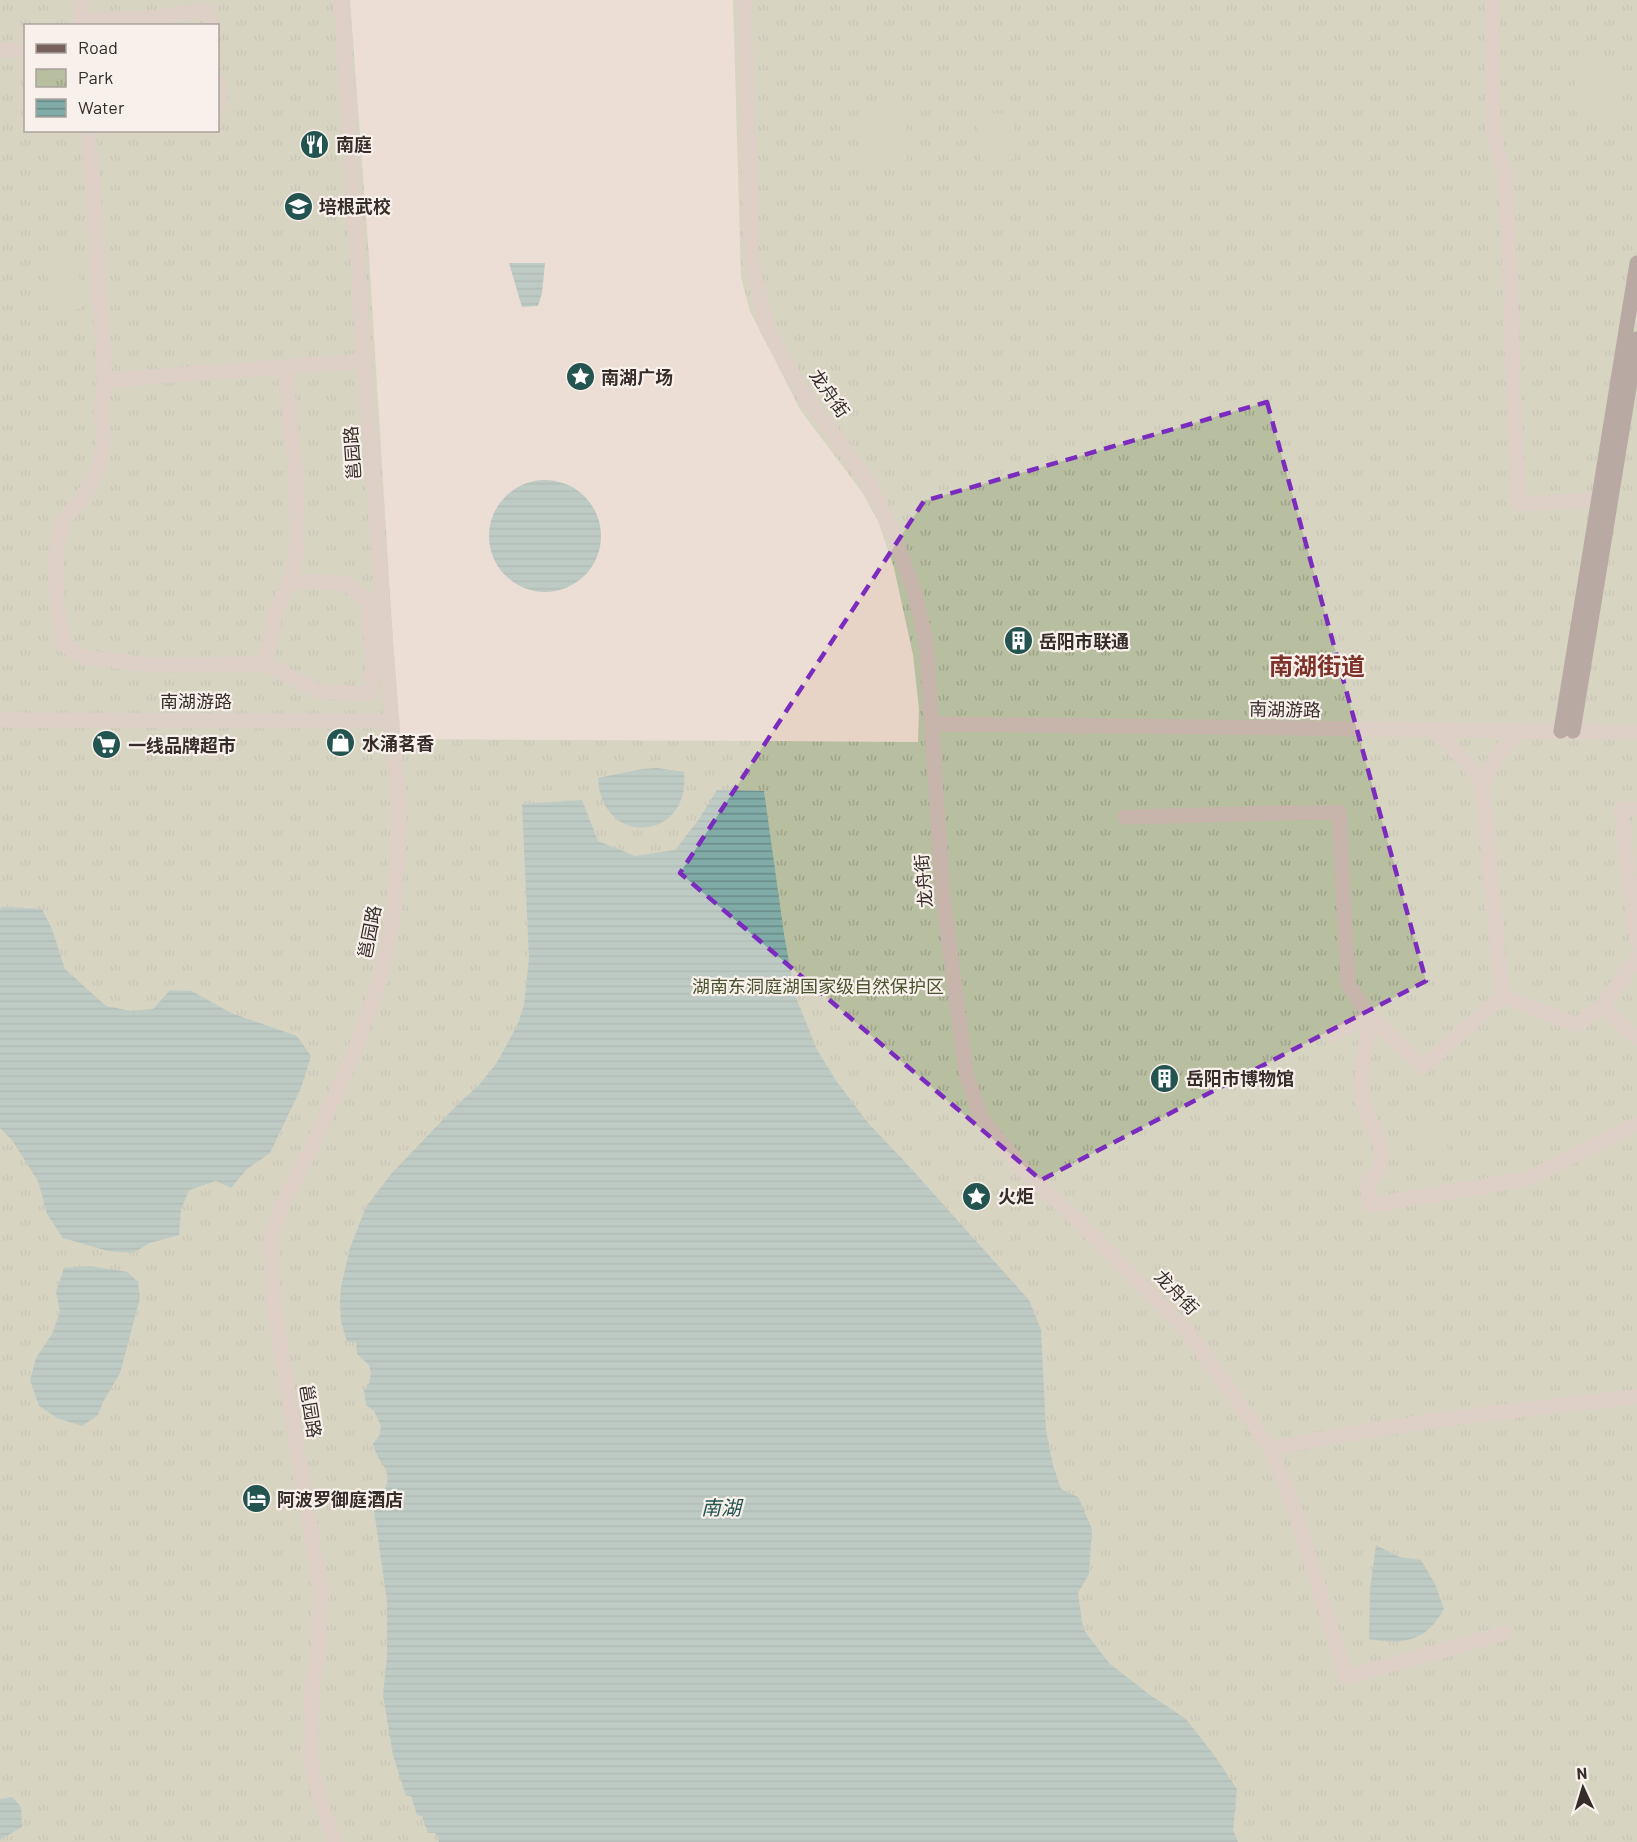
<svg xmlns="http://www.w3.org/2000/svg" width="1637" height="1842" font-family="Barlow,'Noto Sans SC',sans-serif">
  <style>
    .park { fill: url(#park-tufts); fill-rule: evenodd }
    .pitch { fill: #b8bea0 }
    .plaza { fill: #e7d4c7 }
    .water { fill: url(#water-rules) }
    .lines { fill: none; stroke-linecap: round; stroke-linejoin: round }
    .minor { stroke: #c7b4ab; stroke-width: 15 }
    .major { stroke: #76615c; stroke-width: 15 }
    .marked { fill: none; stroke: #7b2cbf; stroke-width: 4.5; stroke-dasharray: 12 8; stroke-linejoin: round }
    .labels { text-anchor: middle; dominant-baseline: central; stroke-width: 4.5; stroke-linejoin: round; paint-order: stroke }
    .poi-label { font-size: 18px; font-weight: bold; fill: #362c2a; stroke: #f8f0ea; text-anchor: start }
    .street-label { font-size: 18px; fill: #362c2a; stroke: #f8f0ea }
    .park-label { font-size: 18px; fill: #4a5230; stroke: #f8f0ea }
    .water-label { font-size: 20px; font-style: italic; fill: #235450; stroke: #f8f0ea }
    .district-label { font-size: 24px; font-weight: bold; fill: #7d322a; stroke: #f8f0ea }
  </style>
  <defs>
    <pattern id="park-tufts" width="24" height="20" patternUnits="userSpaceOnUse" patternTransform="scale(1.5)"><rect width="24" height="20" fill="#b8bea0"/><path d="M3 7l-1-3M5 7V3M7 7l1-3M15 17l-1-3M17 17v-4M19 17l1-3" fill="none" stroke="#9fa38a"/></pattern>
    <pattern id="water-rules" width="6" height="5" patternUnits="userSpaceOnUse" patternTransform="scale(1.5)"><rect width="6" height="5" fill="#80aba6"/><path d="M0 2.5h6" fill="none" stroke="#6a8b87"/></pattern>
  </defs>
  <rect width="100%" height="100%" fill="#f0e5de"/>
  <!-- park -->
  <path class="park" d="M0,0H1637V1842H0ZM26,26H218V130H26Z"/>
  <!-- pitch -->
  <g class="pitch">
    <path d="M1614,63L1615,121H1577L1576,64Z"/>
    <path d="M867,104H906L907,164L867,165Z"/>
    <path d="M1014,113L1015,159L980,160L978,114Z"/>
    <path d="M78,257L82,309L51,311L46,259Z"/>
    <path d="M1443,1120L1449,1155L1417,1159L1411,1125Z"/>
  </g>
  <!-- plaza -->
  <path class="plaza" d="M350,0H733L741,277L750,311L801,411L862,492L878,521L894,568L913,655L919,709L918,742L399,739L369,257Z"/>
  <!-- water -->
  <g class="water">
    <path d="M509,263H545L542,293L538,306L522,307Z"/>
    <circle cx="545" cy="536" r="56"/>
    <path d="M657,768L684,772C691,842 601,848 598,778L642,769Z"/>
    <path d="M717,790L764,791L784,934L795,995L817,1050L837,1082L869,1124L906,1163L1029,1300L1041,1330L1046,1430L1053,1465L1061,1489L1078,1497L1092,1529L1089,1574L1078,1593L1083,1629L1109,1663L1150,1695L1186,1719L1214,1755L1237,1789L1233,1830L1238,1842H439L435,1833H428L422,1816L417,1815L411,1796H406L393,1755L383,1695L387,1656V1602L374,1510L384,1508L382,1493C397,1470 378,1466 373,1444L379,1436L381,1426L374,1411L366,1405L364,1391L369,1384L371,1373L369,1365L357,1354L356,1342H347L341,1321L340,1302L341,1287L350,1248L366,1207L391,1174L458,1104L479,1085L496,1064L517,1026L524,1005L529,958L522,804L582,800L598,841L635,856L675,850L697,822Z"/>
    <path d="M8,907L42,909L52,929L65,969L106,1006L131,1011L153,1009L170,990L192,991L231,1013L297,1036L311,1056L301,1088L270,1153L247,1169L231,1188L216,1181L189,1190L181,1210L179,1235L150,1243L133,1253L108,1251L63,1238L47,1214L38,1181L12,1140L0,1128V908Z"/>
    <path d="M90,1266L127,1272L138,1282L140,1298L120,1373L103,1402L98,1415L82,1426L57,1418L39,1406L30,1380L36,1358L52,1334L60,1312L56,1292L64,1268Z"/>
    <path d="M1376,1545L1399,1557L1421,1560L1435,1584L1444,1609C1426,1642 1403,1645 1369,1639L1370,1590Z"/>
    <path d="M12,1797L21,1807L22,1827L0,1840V1799Z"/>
  </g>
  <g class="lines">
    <!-- minor -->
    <g class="minor">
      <path d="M81,0L82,26"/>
      <path d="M745,0L751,259L767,329L804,394L869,483L891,528L914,590L926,641L943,896L966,1073L981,1118L1028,1175L1073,1216L1188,1332L1271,1449L1295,1511L1346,1677L1505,1633"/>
      <path d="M1492,0L1493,132L1506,178L1518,504L1600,500"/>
      <path d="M82,20L163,17L205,10L214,26"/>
      <path d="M0,50L26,49"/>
      <path d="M218,81L220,99L218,108"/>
      <path d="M89,130L105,380L364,361"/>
      <path d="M105,380L101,409L103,440L98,471L82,498L62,521L55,560L58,608L63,643L84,657L150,665L265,664L276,610L290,581L298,545L296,479L285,367"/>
      <path d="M265,664L320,692L369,694L373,666L369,601L345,583L290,581"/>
      <path d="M0,720L392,721"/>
      <path d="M933,724L1637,732"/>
      <path d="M1435,730L1468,764L1482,783L1500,751L1521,731"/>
      <path d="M1637,809H1621L1637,943"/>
      <path d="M1125,817L1339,812L1348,984L1370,1016L1423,1067L1502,996L1482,783"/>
      <path d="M1502,996L1577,1025L1602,1006L1637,959"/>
      <path d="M1602,1006L1637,1038"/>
      <path d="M1370,1016C1367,1042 1359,1073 1363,1099C1367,1123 1387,1141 1380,1166C1379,1172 1371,1179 1367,1185L1370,1205L1527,1179L1637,1124"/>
      <path d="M1332,1035L1370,1016"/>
      <path d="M1271,1449C1392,1423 1514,1410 1637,1397"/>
      <path d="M335,1842L321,1803L310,1758L311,1695L317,1662L321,1592L273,1301L271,1235L281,1207L310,1151L354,1053L380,980L394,913L399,815L364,361L341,0"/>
    </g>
    <!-- major -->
    <g class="major">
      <path d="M1561,731L1637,263"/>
      <path d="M1573,731L1637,339"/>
    </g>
  </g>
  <!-- marked area -->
  <path d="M0 0H1637V1842H0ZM1267,402L1426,981L1041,1180L680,873L924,501Z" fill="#f0e5de" fill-opacity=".55" fill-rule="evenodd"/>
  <path class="marked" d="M1267,402L1426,981L1041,1180L680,873L924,501Z"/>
  <!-- icons -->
  <defs>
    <symbol id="restaurant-disc" viewBox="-11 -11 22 22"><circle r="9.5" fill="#235450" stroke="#f8f0ea"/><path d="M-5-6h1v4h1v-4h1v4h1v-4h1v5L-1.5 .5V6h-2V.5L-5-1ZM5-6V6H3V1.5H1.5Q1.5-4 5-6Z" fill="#fff"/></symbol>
    <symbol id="school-disc" viewBox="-11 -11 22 22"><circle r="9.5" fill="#235450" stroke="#f8f0ea"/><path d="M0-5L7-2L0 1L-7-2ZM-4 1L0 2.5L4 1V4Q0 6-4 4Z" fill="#fff"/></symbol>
    <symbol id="sight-disc" viewBox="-11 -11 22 22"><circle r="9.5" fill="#235450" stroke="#f8f0ea"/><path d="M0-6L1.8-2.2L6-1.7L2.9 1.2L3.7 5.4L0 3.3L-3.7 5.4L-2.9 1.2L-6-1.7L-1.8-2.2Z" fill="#fff"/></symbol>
    <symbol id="building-disc" viewBox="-11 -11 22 22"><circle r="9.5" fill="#235450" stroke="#f8f0ea"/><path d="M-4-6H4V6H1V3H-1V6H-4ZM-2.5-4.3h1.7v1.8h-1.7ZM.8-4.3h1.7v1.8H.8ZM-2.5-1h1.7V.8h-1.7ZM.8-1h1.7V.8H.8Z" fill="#fff"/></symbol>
    <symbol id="shop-disc" viewBox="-11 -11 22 22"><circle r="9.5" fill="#235450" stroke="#f8f0ea"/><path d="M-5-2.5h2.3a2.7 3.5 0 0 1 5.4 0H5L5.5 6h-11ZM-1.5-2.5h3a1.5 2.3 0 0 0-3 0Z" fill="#fff"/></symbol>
    <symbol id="supermarket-disc" viewBox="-11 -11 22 22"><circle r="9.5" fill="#235450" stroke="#f8f0ea"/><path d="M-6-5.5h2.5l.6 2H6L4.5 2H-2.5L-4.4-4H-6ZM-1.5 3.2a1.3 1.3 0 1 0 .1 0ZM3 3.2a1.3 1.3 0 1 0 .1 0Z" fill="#fff"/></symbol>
    <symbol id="hotel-disc" viewBox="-11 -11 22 22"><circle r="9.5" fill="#235450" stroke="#f8f0ea"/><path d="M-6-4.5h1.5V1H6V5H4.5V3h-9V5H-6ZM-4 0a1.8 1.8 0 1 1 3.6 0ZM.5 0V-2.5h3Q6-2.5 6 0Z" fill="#fff"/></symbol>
  </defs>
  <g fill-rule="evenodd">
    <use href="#restaurant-disc" x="298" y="128" width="33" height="33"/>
    <use href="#school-disc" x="282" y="190" width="33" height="33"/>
    <use href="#sight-disc" x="564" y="360" width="33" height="33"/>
    <use href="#building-disc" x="1002" y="624" width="33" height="33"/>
    <use href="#shop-disc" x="324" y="726" width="33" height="33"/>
    <use href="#supermarket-disc" x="90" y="728" width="33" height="33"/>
    <use href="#building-disc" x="1148" y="1062" width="33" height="33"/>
    <use href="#sight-disc" x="960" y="1180" width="33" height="33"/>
    <use href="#hotel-disc" x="240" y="1482" width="33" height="33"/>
  </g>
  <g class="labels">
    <!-- poi labels -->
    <g class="poi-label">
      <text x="336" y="144">南庭</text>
      <text x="319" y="206">培根武校</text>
      <text x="601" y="377">南湖广场</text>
      <text x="1039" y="641">岳阳市联通</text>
      <text x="362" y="743">水涌茗香</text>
      <text x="128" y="745">一线品牌超市</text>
      <text x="1186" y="1078">岳阳市博物馆</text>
      <text x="998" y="1196">火炬</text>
      <text x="277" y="1499">阿波罗御庭酒店</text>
    </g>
    <!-- street labels -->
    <g class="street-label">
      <text transform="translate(830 393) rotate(55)">龙舟街</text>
      <text transform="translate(352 453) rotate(-94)">邕园路</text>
      <text x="196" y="701">南湖游路</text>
      <text transform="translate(1285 709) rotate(1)">南湖游路</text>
      <text transform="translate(923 881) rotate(-95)">龙舟街</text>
      <text transform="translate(369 932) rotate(-79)">邕园路</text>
      <text transform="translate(1177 1292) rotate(46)">龙舟街</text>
      <text transform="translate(311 1411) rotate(81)">邕园路</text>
    </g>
    <!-- park labels -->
    <g class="park-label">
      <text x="818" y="986">湖南东洞庭湖国家级自然保护区</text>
    </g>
    <!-- water labels -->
    <g class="water-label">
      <text x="721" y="1507">南湖</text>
    </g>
    <!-- district labels -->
    <g class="district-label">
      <text x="1317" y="665">南湖街道</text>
    </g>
  </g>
  <!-- legend -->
  <rect x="24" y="24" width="195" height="108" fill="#f8f0ea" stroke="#aaa29d" stroke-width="1.5"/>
  <rect x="36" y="44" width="30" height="9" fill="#76615c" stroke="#aaa29d" stroke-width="1.5"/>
  <text x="78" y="54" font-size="18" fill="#362c2a">Road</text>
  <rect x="36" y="69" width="30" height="18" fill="url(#park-tufts)" stroke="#aaa29d" stroke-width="1.5"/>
  <text x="78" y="84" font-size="18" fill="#362c2a">Park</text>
  <rect x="36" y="99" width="30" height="18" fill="url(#water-rules)" stroke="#aaa29d" stroke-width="1.5"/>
  <text x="78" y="114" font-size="18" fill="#362c2a">Water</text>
  <!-- north arrow -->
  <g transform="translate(1583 1788) rotate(356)" stroke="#f8f0ea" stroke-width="4.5" paint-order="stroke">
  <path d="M0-4.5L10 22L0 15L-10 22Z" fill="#362c2a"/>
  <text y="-9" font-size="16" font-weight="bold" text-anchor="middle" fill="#362c2a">N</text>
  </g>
</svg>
